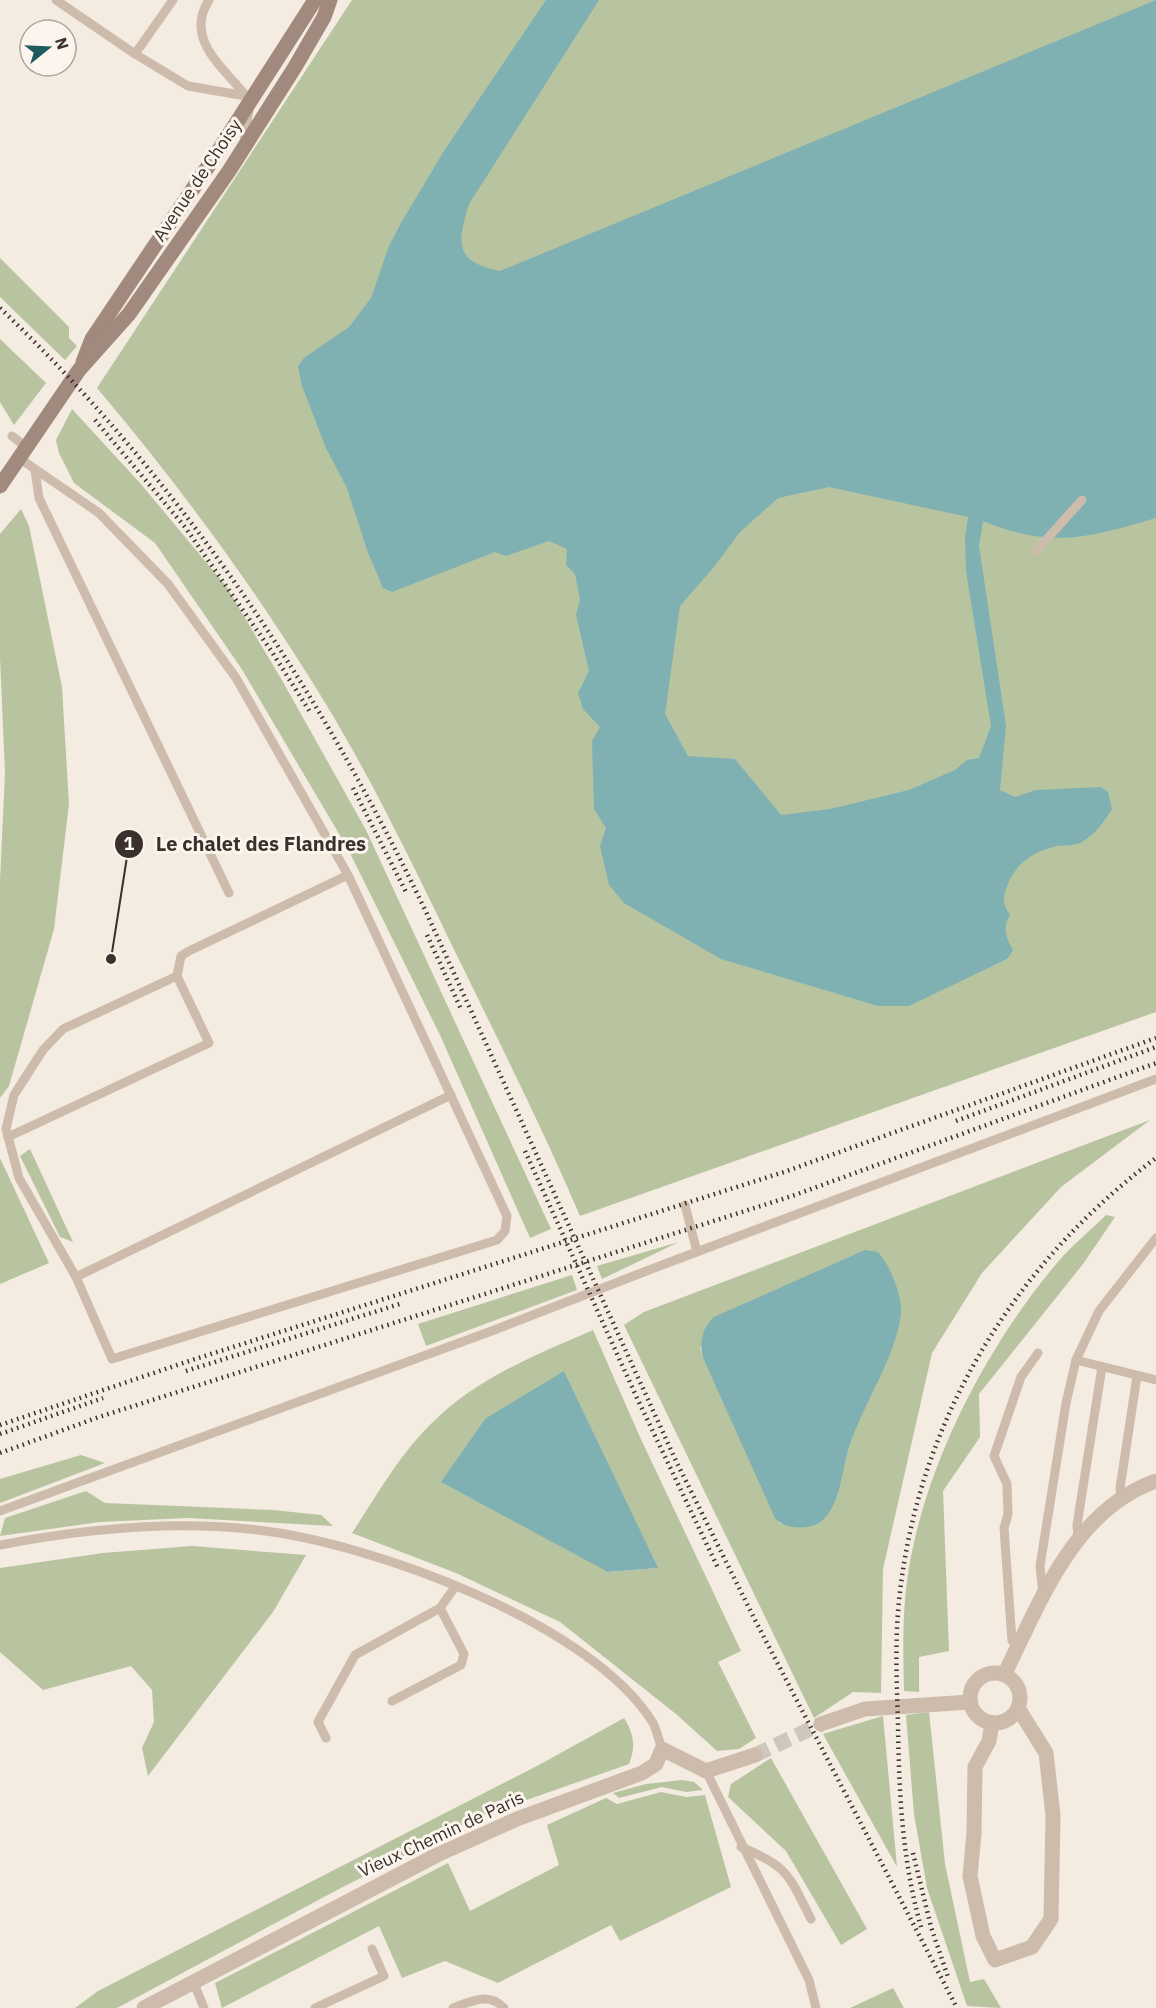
<svg xmlns="http://www.w3.org/2000/svg" width="1156" height="2008" font-family="'IBM Plex Sans',sans-serif">
  <style>
    .green { fill: #b8c4a0; fill-rule: evenodd }
    .water { fill: #7fb0b2; fill-rule: evenodd }
    .lines { fill: none; stroke-linecap: round; stroke-linejoin: round }
    .street-tunnel { stroke: #cfc6bd; stroke-width: 15; stroke-dasharray: 15 8; stroke-linecap: butt }
    .lane { stroke: #cdbbac; stroke-width: 9 }
    .street { stroke: #cdbbac; stroke-width: 15 }
    .secondary { stroke: #a18a7d; stroke-width: 15 }
    .rail { stroke: #3b302b; stroke-width: 4.5; stroke-dasharray: 1.5 4.5; stroke-linecap: butt }
    .labels { text-anchor: middle; dominant-baseline: central; stroke-width: 6; stroke-linejoin: round; paint-order: stroke }
    .street-label { font-size: 18px; fill: #3b302b; stroke: #fbf5ee }
    .leader { fill: none; stroke: #3b302b; stroke-width: 2 }
    .callout-dot { fill: #3b302b; stroke: #fbf5ee; stroke-width: 2 }
    .mark-label { font-size: 18px; text-anchor: middle; font-weight: bold; fill: #fff }
    .callout-label { font-size: 20px; text-anchor: middle; font-weight: bold; fill: #3b302b; stroke: #fbf5ee; stroke-width: 6; stroke-linejoin: round; paint-order: stroke }
  </style>
  <rect width="100%" height="100%" fill="#f4ebe1"/>
  <!-- green -->
  <g class="green">
    <path d="M352,0H1156V1012L580,1216C546,1136 507,1058 469,980C418,876 369,770 306,672C243,572 173,478 97,388Z"/>
    <path d="M0,258L69,327V338L77,346L65,360L0,297Z"/>
    <path d="M0,339L46,383L14,425L0,402Z"/>
    <path d="M72,409L140,483L226,586L283,682L366,830L551,1229L530,1238L440,1035L348,849L241,668L155,543L74,483L59,453L56,440Z"/>
    <path d="M21,509L29,526L62,687L69,804L54,929L9,1086L0,1098V881L5,773L0,657V534Z"/>
    <path d="M1150,1120L1061,1187L982,1273L932,1353L883,1569L881,1693L853,1692L814,1718L624,1325L644,1312ZM700,1347L854,1430L833,1502L780,1524L703,1358Z"/>
    <path d="M30,1149L73,1242L60,1237L20,1156Z"/>
    <path d="M0,1158L49,1263L0,1284Z"/>
    <path d="M1106,1215L1115,1217L1083,1264L979,1394L980,1437L943,1491L949,1651L919,1657V1692L904,1691C903,1650 902,1609 909,1568C927,1461 987,1346 1057,1263C1071,1246 1090,1231 1106,1215Z"/>
    <path d="M679,1242L602,1279L597,1266Z"/>
    <path d="M572,1275L577,1290L426,1346L418,1324Z"/>
    <path d="M593,1330L639,1435L741,1651L718,1662L756,1738L739,1749L717,1751L676,1714L560,1622L456,1573L352,1533C377,1495 401,1452 434,1421C479,1377 536,1355 593,1330ZM564,1371L657,1568L608,1572Z"/>
    <path d="M81,1455L105,1463L0,1503V1479Z"/>
    <path d="M86,1491L105,1503L273,1510L321,1515L333,1526L187,1518L100,1522L0,1536L5,1518Z"/>
    <path d="M192,1546L306,1555L273,1612L148,1776L142,1748L154,1722L152,1690L131,1666L43,1690L0,1652V1568L103,1553Z"/>
    <path d="M929,1712L945,1864L970,1982L984,1979L1001,2008L967,2006L927,1888L914,1814L906,1715Z"/>
    <path d="M883,1716L897,1867L823,1734Z"/>
    <path d="M624,1718C634,1734 636,1746 629,1764L487,1814L337,1890L117,2008H75L98,1991L537,1766Z"/>
    <path d="M771,1758L867,1929L841,1945L786,1851L728,1797L731,1784Z"/>
    <path d="M682,1780L694,1782L703,1790L686,1792L662,1787L619,1798L613,1793L646,1784Z"/>
    <path d="M661,1792L686,1797L705,1795L731,1887L620,1941L611,1925L498,1983L445,1961L402,1978L379,1926L222,2008L215,1983L448,1863L470,1911L559,1865L547,1825L606,1798L617,1804Z"/>
    <path d="M893,1988L904,2008H850Z"/>
  </g>
  <!-- water -->
  <g class="water">
    <path d="M546,0H599L469,204C457,243 454,262 500,271L1156,0V518C1088,538 1051,549 983,521L979,546L1006,726L1000,790L1015,797L1036,790L1101,787L1108,792L1112,809C1104,822 1094,836 1080,843C1073,846 1064,845 1057,846C1032,852 1014,864 1006,889C1002,898 1004,907 1010,915C1002,929 1006,937 1013,950L1007,959L909,1006H878L721,959L624,903L609,885L600,846L606,828L594,809L592,741L600,727L583,709L578,693L589,671L576,615L580,600L575,574L566,565L567,549L549,541L506,556L495,552L392,592L383,588L367,550L347,488L326,448L302,386L298,366L304,358L349,327L371,298L389,246L401,223L444,151ZM829,487L968,517L965,537L966,571L991,726L979,758L967,760L955,770L909,790L830,809L781,815L735,759L688,756L665,714L680,606L714,567L740,532L778,498Z"/>
    <path d="M865,1250L878,1252C890,1266 901,1292 901,1311C899,1353 860,1408 848,1451C842,1471 840,1503 824,1519C813,1531 784,1530 775,1518L703,1358C699,1343 702,1328 714,1317Z"/>
    <path d="M564,1371L658,1568L608,1572L441,1482L485,1419Z"/>
  </g>
  <g class="lines">
    <!-- street-tunnel -->
    <path class="street-tunnel" d="M755,1755L821,1724"/>
    <!-- lane -->
    <g class="lane">
      <path d="M56,0L135,54L188,86L246,96"/>
      <path d="M209,0C184,39 223,67 246,96"/>
      <path d="M135,54L173,0"/>
      <path d="M244,143L249,109"/>
      <path d="M12,436L26,447"/>
      <path d="M19,458L99,513L168,584L236,678L348,875L507,1216L505,1231L497,1240L112,1359L76,1277L19,1178L6,1129L14,1095L43,1050L63,1029L177,976L181,956L189,951L348,875"/>
      <path d="M35,470L39,498L229,893"/>
      <path d="M1036,551L1082,500"/>
      <path d="M8,1137L209,1043L177,976"/>
      <path d="M685,1205L697,1252"/>
      <path d="M76,1277L451,1095"/>
      <path d="M1076,1360L1156,1380"/>
      <path d="M1121,1499L1120,1488L1137,1376"/>
      <path d="M0,1511L489,1332L662,1265L1156,1079"/>
      <path d="M1078,1539L1077,1525L1102,1367"/>
      <path d="M0,1545C83,1529 173,1520 258,1530C371,1543 592,1623 653,1723C657,1731 659,1741 662,1749"/>
      <path d="M1043,1594L1040,1566L1066,1403L1076,1360L1099,1311L1156,1238"/>
      <path d="M1019,1645L1012,1641L1004,1528L1008,1514L1007,1484L994,1456L1021,1377L1038,1353"/>
      <path d="M392,1701L461,1665L464,1654L440,1608"/>
      <path d="M326,1738L318,1722L355,1655L440,1608L455,1587"/>
      <path d="M706,1771L809,1980L816,2008"/>
      <path d="M741,1847C789,1867 788,1874 811,1919"/>
      <path d="M193,1981L204,2008"/>
      <path d="M315,2008L384,1976L372,1949"/>
      <path d="M453,2008C471,2002 488,1991 504,2008"/>
    </g>
    <!-- street -->
    <g class="street">
      <circle cx="995" cy="1698" r="25"/>
      <path d="M1004,1675C1040,1603 1073,1510 1156,1481"/>
      <path d="M992,1723L989,1741L975,1767L974,1833L970,1876L983,1936L995,1960L1032,1947L1051,1919L1053,1815L1046,1753L1018,1708"/>
      <path d="M821,1724L865,1709L970,1702"/>
      <path d="M144,2008L437,1855L517,1819L642,1773L656,1764L662,1749L706,1771L755,1755"/>
    </g>
    <!-- secondary -->
    <g class="secondary">
      <path d="M83,362L92,339L217,153L315,0"/>
      <path d="M0,486L79,370L129,314L229,171L295,67L324,17L330,0"/>
    </g>
    <!-- rail -->
    <g class="rail">
      <path d="M0,308C180,480 320,689 427,914L676,1461L755,1620L957,2008"/>
      <path d="M95,420L185,527L272,652L310,712"/>
      <path d="M353,788L406,892"/>
      <path d="M427,935L461,1009"/>
      <path d="M956,1121L1156,1047"/>
      <path d="M525,1151L637,1398L719,1570"/>
      <path d="M186,1371L403,1303"/>
      <path d="M0,1425L189,1361L784,1172L1156,1038"/>
      <path d="M0,1434L103,1398"/>
      <path d="M0,1453L99,1417L792,1196L1156,1063"/>
      <path d="M913,1853L931,1927L948,1977"/>
      <path d="M921,1927C902,1860 899,1793 898,1725C897,1687 895,1650 898,1612C913,1429 1010,1267 1156,1158"/>
    </g>
  </g>
  <g class="labels">
    <!-- street labels -->
    <g class="street-label">
      <text transform="translate(197 180) rotate(-56)">Avenue de Choisy</text>
      <text transform="translate(441 1834) rotate(-25)">Vieux Chemin de Paris</text>
    </g>
  </g>
  <!-- callouts -->
  <path class="leader" d="M111 959L129 844"/>
  <g class="callout-dot">
    <circle cx="111" cy="959" r="6"/>
    <circle cx="129" cy="844" r="15"/>
  </g>
  <g class="mark-label">
    <text x="129" y="850">1</text>
  </g>
  <g class="callout-label">
    <text x="261" y="851">Le chalet des Flandres</text>
  </g>
  <!-- north arrow -->
  <g transform="translate(48 48) rotate(72)"><circle r="28" fill="#fbf5ee" stroke="#aea6a0" stroke-width="1.5"/>
  <path d="M0-4.5L10 22L0 15L-10 22Z" fill="#1f5a5e"/>
  <text y="-9" font-size="16" font-weight="bold" text-anchor="middle" fill="#3b302b">N</text>
  </g>
</svg>
